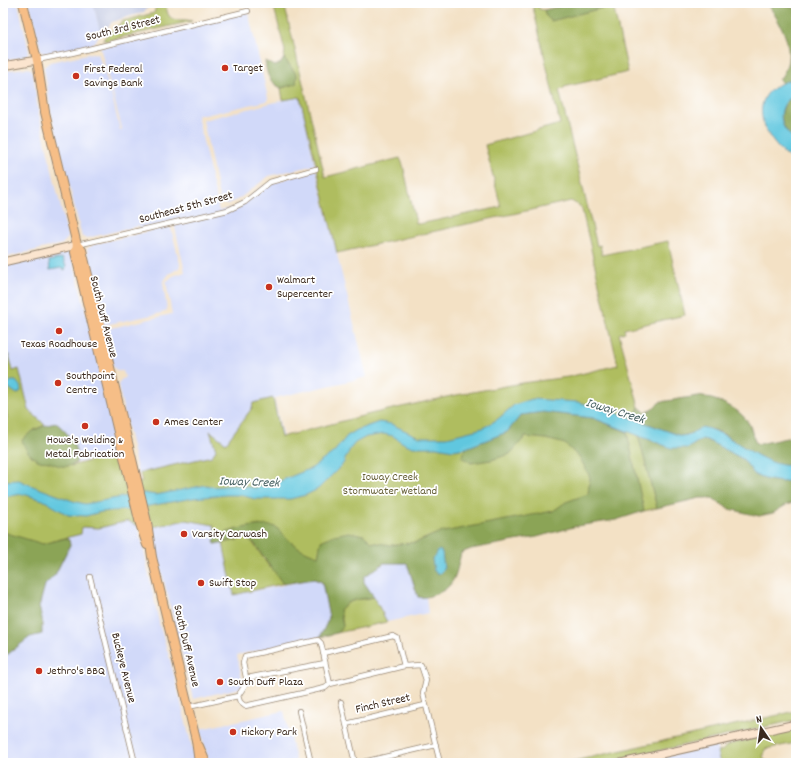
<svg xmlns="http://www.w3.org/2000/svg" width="799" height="766" font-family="Dekko,sans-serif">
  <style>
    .built { fill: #d1d9f9 }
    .industrial { fill: #bbc3de }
    .green { fill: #afbd5f; stroke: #75743e }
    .forest { fill: #8ba456; stroke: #63673a }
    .water { fill: #61c7df; stroke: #4e787e }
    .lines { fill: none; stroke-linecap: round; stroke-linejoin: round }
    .street-casing { stroke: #978672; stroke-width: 6 }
    .secondary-casing { stroke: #978672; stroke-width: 9 }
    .primary-casing { stroke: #978672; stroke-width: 10 }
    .street { stroke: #fff; stroke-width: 4.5 }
    .secondary { stroke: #fbe5cf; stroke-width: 7 }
    .primary { stroke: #f6be87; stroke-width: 8 }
    .poi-dot { fill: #c8321e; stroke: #fff; stroke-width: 1.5 }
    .labels { text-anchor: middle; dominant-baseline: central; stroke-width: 3.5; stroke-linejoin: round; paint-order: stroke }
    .street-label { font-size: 12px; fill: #3b2a1e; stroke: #fff }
    .poi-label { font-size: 12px; fill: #3b2a1e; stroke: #fff; text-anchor: start }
    .park-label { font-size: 12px; fill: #645d35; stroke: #fff }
    .water-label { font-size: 13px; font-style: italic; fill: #486162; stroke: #fff }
  </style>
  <rect width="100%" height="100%" fill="#fff"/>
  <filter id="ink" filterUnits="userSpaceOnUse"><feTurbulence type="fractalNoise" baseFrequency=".025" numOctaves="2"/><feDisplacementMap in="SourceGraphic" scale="8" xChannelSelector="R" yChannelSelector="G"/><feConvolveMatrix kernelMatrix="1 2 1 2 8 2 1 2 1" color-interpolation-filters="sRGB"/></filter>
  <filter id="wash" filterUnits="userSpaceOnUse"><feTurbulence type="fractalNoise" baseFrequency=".012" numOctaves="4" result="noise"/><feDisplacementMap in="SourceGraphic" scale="16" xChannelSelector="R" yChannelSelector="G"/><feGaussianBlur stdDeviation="0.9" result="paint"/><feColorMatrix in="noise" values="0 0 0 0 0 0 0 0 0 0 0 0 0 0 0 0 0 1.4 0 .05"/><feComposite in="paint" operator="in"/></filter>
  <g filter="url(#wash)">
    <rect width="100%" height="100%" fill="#f3e1c5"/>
    <!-- built -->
    <g class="built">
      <path d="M3,3H18L29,51L26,56L3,61Z"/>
      <path d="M29,3H93L101,35L91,45L44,54L41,51Z"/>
      <path d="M248,11L268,98L267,101L205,115H197L219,211L237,206L263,186L316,169L367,377L274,398L286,453L212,456L138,474L118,385L121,380L125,377L123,371H117L113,366L105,332L107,329L172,314L166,282L173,276L185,272L174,223L141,230L139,226L87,238L82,237L51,112L44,67L50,62L92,53L98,54L111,92L120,130L122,129L100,47Z"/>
      <path d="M26,68L31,69L33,73L38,110L68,238L62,244L3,258V71Z"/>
      <path d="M300,96L315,165L269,176L240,198L227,205L220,202L203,120Z"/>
      <path d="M167,227L171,228L180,264L179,268L169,274L163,282L167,310L162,313L104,325L87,249L95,244Z"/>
      <path d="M65,251L71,253L121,452L76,463L78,456L56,423L45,425L29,410L19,370L13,371L9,355L3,356V266Z"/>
      <path d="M186,520L214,525L217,537L214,541L223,543L234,595L314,579L322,583L329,618L320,637L237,655L244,687L193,699L151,528Z"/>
      <path d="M130,521L137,525L141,538L160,627L170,659L196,763H3V644L53,541L81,534L82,527Z"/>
      <path d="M385,563H407L418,597H426L428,613L387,622L364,582V577Z"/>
      <path d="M284,711L296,763H209L200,729Z"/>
      <path d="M716,745L720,763H722H637Z"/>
    </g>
    <!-- industrial -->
    <path class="industrial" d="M93,3H151V4L144,12L112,22L101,35Z"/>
    <!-- green -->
    <g class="green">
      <path d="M157,3H166C167,27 180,17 192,21L106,41L103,39L123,21L154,13Z"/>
      <path d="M273,3H284L325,177L400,158L403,165L416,223L419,224L501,207L485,145L560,124L532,3H538L539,9L544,10L546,16L625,3L614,10L628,72L564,87V89L559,90L597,246L600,245L602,255L668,241L685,315L624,329L625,332L619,334L639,407L634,417L657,508L644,511L641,500L234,595L223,543L246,538L253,543L270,568L260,525L226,533L217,537L214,525L186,520L153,527L151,521L135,525L128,521L99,528L82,527L81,534L53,541L3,644V417C6,397 3,377 3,356L9,355L13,371L19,369L29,410L45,425L34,430L71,466L118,453L126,486L142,482L140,473L212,456L216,450L210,431L226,443L252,408L253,403L273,398L281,437L370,414L451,396L522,383L568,377L618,365L582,210L580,206L571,201L337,253L300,97L283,100L281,88L286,87L297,75L284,58L285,51Z"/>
      <path d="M374,597L387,622L337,633L343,626L340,610C349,598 360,600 374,597Z"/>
      <path d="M796,711V720L604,763H565Z"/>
      <path d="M796,728V743L765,749L763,757L769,763H720L717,752L723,750L727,745Z"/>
    </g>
    <!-- forest -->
    <g class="forest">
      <path d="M573,3H622L551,21L546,16L544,10Z"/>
      <path d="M767,3H781L796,9V81L782,83L779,80C799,55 783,26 767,3Z"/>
      <path d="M284,58L297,75L296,84L281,88C268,81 267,75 265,61L275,66L281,63Z"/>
      <path d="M796,96V141C792,137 787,133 785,129C778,117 782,99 796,96Z"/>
      <path d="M3,381L7,418L3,421Z"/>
      <path d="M698,396C716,399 737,406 748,422C752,428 752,436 756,443L759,444L796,436V466C776,467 758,458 742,447C733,440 722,431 710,429C699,427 691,435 681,436L634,419L639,407L645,412L651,410L660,402Z"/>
      <path d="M543,412L593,418L627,432L644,511L616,520L577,526L537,537L471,549L461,553C456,573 456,588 433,595C427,597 424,598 418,597L407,563H384L364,577V582L374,597C360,600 349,598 340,610L343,626L337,633L320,637L329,618L322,582L314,579L283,584L254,543L246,538L215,544L214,540C222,530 263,522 275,527C279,529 283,535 286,538C296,547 306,552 318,556L321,541L334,535L349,532L364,535L371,542L391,545L417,542L438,533L553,511L566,502L588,494L590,477L580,458L565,444L546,439L525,437L510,454L491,460L471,463L462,457L466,448L507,432L521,415Z"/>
      <path d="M56,423C67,431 80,448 76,463C65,469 60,466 49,462C46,461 43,462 40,461C31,458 24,448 22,440C31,430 44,425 56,423Z"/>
      <path d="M638,435L666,446L693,445L702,439L707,440L743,459L755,475L765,479L781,482L796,480V502L786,505L773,513L759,516L729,509L712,498H700L657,508Z"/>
      <path d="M3,532L43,544L66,538L69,540L70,545L55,575L45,585L39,607L42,618V634L30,637L3,658Z"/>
    </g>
    <!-- water -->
    <g class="water">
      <path d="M791,80L796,81V96C782,99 777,117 785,129C787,133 792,137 796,141V162C763,143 741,93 791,80Z"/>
      <path d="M62,258L66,266L65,270L61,268L50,270L49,261Z"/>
      <path d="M11,381H16L20,386L21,391L17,394L10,389L7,385Z"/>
      <path d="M532,399L578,402L621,414L681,436L689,435L702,427C738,435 758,467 796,466V480L781,482L765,479L755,475L743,459L707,440L702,439L688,448H671L593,418L543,412L521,415L507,432L466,448L453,450L437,447H413L403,443L393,436L384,434L366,437L355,443L350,449L343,464L318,489L306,495L290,499H255L241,495H226L193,498L127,510L101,512L86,516L68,515L43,500L23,494L3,497V481L19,480L30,485L73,501L85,504L144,493L156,495L206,485L214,487L234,485L255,488L280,481L312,468L334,452L347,436L357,430L379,422L391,424L419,437H447L483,428L498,419L514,405Z"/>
      <path d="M439,550L442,552L444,569L439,574L434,571L432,559Z"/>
    </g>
  </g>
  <g filter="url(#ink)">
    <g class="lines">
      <defs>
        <g id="street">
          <path d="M37,60L72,53L248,11"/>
          <path d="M77,245L228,210L245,202L270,182L316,169"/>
          <path d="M90,577L135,763"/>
          <path d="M323,653L393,636L397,638L404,666"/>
          <path d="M247,678L325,663"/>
          <path d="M330,684L321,643L318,640L245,656L243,663L247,682L238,696L240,702L245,706L325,688L330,684L404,666L421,665L426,680L423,693L440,763"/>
          <path d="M341,702L355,763"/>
          <path d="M188,707L238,696"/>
          <path d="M299,711L311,763"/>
          <path d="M346,724L425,705"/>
          <path d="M359,763L436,745"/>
        </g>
        <g id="secondary">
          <path d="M3,66L37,60"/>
          <path d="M3,262L77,245"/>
          <path d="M621,763L796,724"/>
        </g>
        <g id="primary">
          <path d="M23,3L37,60L45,112L77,245L82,250L147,522L152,557L196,740L199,763"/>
          <path d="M77,245L75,252L140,524L147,545"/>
          <path d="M199,746L206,763"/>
        </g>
      </defs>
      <!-- street casing -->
      <use href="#street" class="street-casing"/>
      <!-- secondary casing -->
      <use href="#secondary" class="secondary-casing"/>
      <!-- primary casing -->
      <use href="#primary" class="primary-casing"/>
      <!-- street -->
      <use href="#street" class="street"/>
      <!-- secondary -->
      <use href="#secondary" class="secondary"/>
      <!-- primary -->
      <use href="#primary" class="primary"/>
    </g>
  </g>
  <!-- markers -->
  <g class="poi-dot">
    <circle cx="225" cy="68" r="4"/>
    <circle cx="76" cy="76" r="4"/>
    <circle cx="269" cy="287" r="4"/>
    <circle cx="59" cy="331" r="4"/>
    <circle cx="58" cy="383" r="4"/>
    <circle cx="156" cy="422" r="4"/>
    <circle cx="85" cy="426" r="4"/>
    <circle cx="184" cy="534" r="4"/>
    <circle cx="201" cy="583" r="4"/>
    <circle cx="39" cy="671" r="4"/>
    <circle cx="220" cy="682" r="4"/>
    <circle cx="233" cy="732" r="4"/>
  </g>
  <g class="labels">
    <!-- street labels -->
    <g class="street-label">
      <text transform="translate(123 29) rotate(-14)">South 3rd Street</text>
      <text transform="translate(186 208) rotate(-15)">Southeast 5th Street</text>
      <text transform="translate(103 317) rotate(76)">South Duff Avenue</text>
      <text transform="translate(186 646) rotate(77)">South Duff Avenue</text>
      <text transform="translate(123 668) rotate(76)">Buckeye Avenue</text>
      <text transform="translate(383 704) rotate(-13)">Finch Street</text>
    </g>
    <!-- poi labels -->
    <g class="poi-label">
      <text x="233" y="68">Target</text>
      <text x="84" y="69">First Federal<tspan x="84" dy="14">Savings Bank</tspan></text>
      <text x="277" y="280">Walmart<tspan x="277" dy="14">Supercenter</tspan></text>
      <text x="59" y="344" text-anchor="middle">Texas Roadhouse</text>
      <text x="66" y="376">Southpoint<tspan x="66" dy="14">Centre</tspan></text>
      <text x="164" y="422">Ames Center</text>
      <text x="85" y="440" text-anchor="middle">Howe's Welding &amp;<tspan x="85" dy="14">Metal Fabrication</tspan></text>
      <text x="192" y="534">Varsity Carwash</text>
      <text x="209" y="583">Swift Stop</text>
      <text x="47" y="671">Jethro's BBQ</text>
      <text x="228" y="682">South Duff Plaza</text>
      <text x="241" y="732">Hickory Park</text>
    </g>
    <!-- park labels -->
    <g class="park-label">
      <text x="390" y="477">Ioway Creek<tspan x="390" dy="14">Stormwater Wetland</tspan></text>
    </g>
    <!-- water labels -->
    <g class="water-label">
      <text transform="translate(615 412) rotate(17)">Ioway Creek</text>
      <text transform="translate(249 483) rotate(2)">Ioway Creek</text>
    </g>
  </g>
  <!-- margin -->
  <rect width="799" height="766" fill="none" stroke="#fff" stroke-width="16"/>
  <!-- north arrow -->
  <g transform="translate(761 728) rotate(347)" stroke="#ffffff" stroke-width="3" paint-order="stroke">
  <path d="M0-3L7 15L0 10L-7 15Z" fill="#3b2a1e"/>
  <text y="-6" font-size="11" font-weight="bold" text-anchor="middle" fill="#3b2a1e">N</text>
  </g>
</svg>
